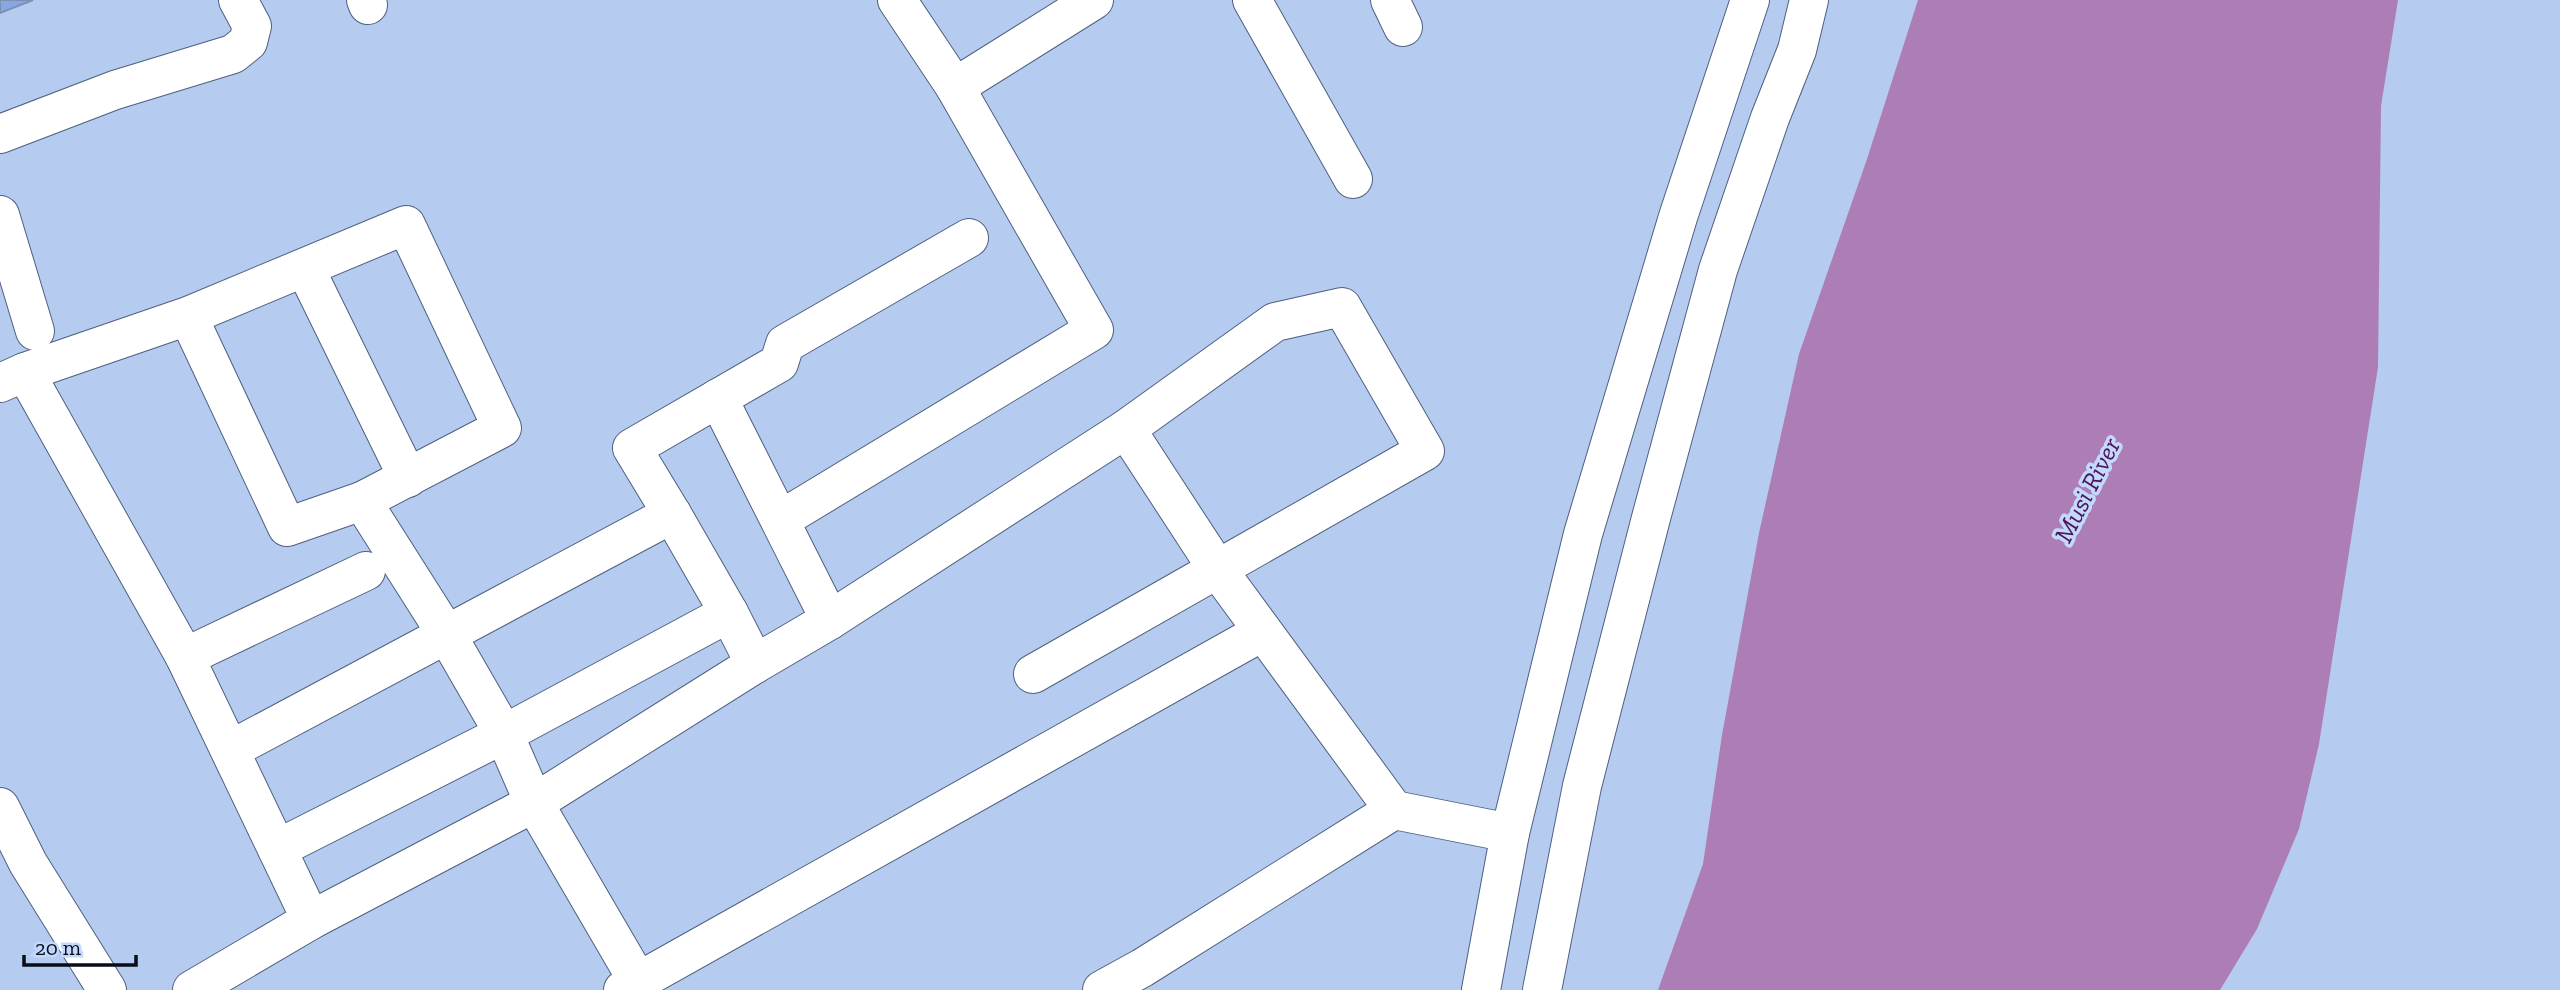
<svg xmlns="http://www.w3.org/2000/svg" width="2560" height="990" font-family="'Zilla Slab',serif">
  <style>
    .water { fill: #ad7eb5 }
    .building { fill: #86a7e2; stroke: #7c90b2; stroke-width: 2 }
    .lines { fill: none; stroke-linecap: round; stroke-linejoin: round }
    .minor-casing { stroke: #4e6080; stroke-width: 40 }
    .minor { stroke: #fff; stroke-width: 38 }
    .labels { text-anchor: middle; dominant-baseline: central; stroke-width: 7; stroke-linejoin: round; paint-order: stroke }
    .water-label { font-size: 26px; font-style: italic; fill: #4e1457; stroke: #c2d8fd }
  </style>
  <rect width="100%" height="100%" fill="#b5cbef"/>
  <!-- water -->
  <path class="water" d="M1918,0H2398L2381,106L2378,367L2319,744L2299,829L2257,929L2220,990H1658L1703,864L1722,735L1759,533L1799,354L1867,159Z"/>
  <!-- building -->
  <path class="building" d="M0,0H33L0,13Z"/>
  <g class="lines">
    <defs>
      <g id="minor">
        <path d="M366,0L368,5"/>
        <path d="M1252,0L1353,179"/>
        <path d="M1390,0L1403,27"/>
        <path d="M955,87L1094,0"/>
        <path d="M0,134L115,90L233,54L248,42L252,26L238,0"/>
        <path d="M0,215L35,331"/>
        <path d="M305,268L408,478"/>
        <path d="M25,372L188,316L406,225L502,428L362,501L287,527L188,316"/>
        <path d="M0,383L25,372L185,657L311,920"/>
        <path d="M718,398L830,620"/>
        <path d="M1126,429L1218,570L1394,810L1510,833"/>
        <path d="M362,501L447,635L504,734L534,803L643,990"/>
        <path d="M672,514L632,448L779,363L785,344L969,238"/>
        <path d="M780,520L1094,330L955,87L897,0"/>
        <path d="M185,657L366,571"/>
        <path d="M230,750L672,514L729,613L755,664"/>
        <path d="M0,807L28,863L107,990"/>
        <path d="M277,849L504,734L729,613"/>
        <path d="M192,990L311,920L534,803L755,664L830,620L1126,429L1275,322L1342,307L1425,451L1033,674"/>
        <path d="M623,990L1262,632"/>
        <path d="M1102,990L1142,968L1394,810"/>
        <path d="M1481,990L1510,833L1583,534L1678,217L1750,0"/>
        <path d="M1542,990L1582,786L1651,518L1718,270L1770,118L1797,50L1809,0"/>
      </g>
    </defs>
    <!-- minor casing -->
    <use href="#minor" class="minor-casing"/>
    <!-- minor -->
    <use href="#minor" class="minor"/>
  </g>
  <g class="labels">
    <!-- water labels -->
    <g class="water-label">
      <text transform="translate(2087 490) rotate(-63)">Musi River</text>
    </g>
  </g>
  <!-- scale -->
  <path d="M24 955v10h112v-10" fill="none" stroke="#060c18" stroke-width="3.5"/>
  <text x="35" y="955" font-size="21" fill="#060c18" stroke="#c2d8fd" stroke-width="5" paint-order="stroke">20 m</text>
</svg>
